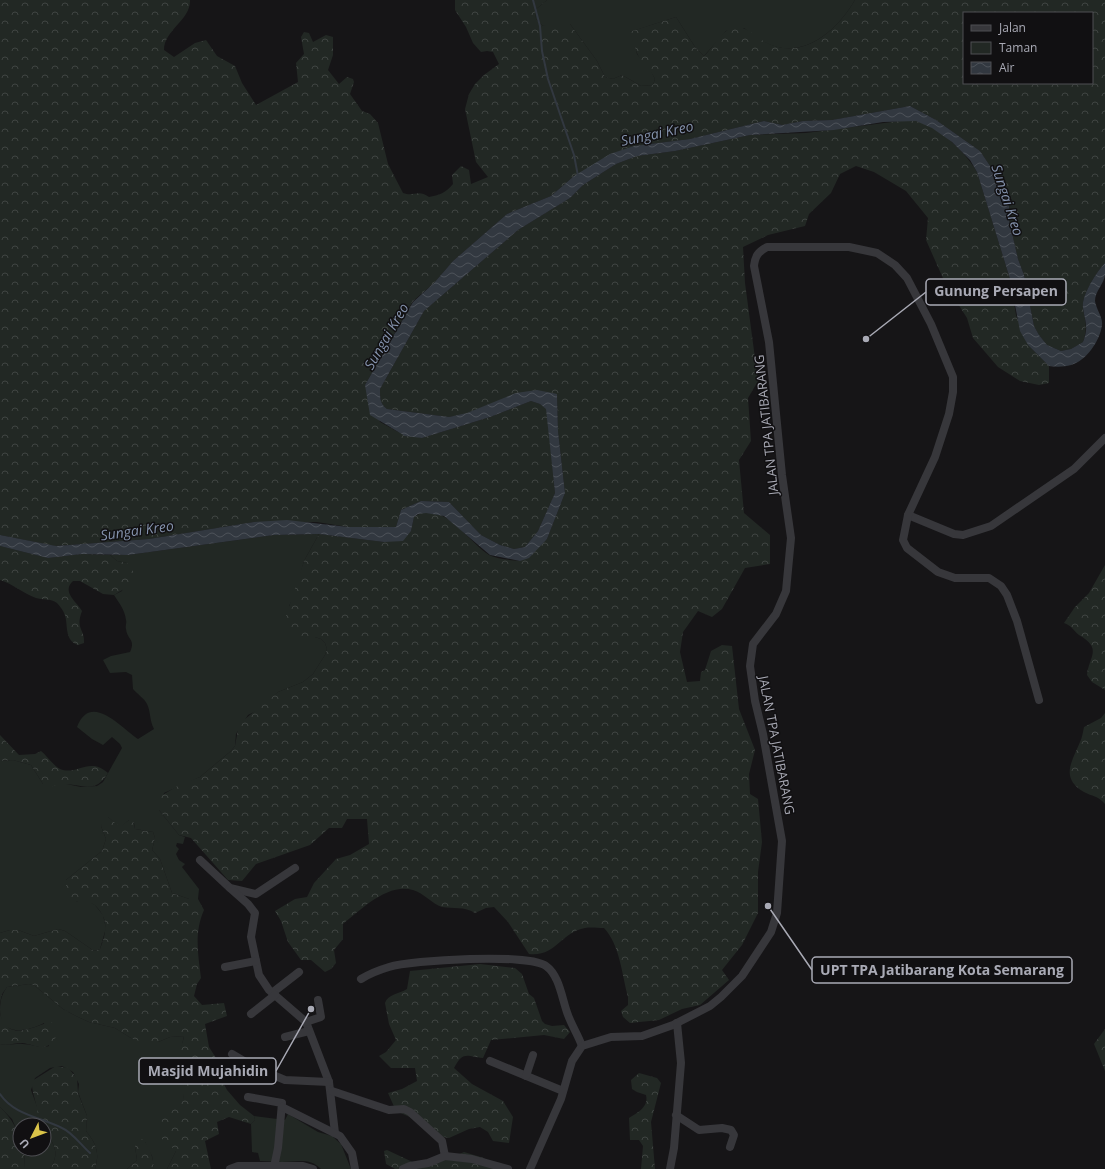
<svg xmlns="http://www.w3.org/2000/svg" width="1105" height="1169" font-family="'Open Sans',sans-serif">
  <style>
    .green { fill: #222824 }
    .forest { fill: url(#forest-crowns); fill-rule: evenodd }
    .water { fill: url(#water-waves) }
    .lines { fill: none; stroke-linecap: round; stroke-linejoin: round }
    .stream { stroke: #323840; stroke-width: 2 }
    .street { stroke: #37373b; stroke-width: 8 }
    .labels { text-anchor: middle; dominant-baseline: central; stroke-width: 3; stroke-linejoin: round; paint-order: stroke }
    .street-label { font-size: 13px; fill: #a9aab5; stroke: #111012 }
    .water-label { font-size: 14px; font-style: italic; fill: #8492ac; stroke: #111012 }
    .leader { fill: none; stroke: #a9aab5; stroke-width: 1.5 }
    .callout-dot { fill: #a9aab5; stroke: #111012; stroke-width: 1.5 }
    .callout { fill: #111012; stroke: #a9aab5; stroke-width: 1.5 }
    .callout-label { font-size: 14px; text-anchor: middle; font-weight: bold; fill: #a9aab5 }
  </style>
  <defs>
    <pattern id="forest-crowns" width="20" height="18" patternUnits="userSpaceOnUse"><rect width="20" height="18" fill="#222824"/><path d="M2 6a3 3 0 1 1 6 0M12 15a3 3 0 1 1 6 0" fill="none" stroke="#3f4442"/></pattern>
    <pattern id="water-waves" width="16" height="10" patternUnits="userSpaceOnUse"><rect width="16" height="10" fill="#323840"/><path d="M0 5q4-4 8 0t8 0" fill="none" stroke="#4d5259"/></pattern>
  </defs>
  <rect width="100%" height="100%" fill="#161517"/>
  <!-- green -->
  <g class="green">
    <path d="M547,0H855C837,31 802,62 764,42C757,39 751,33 744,28L726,31L704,56L695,47L676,17L630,32L634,41L637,54L650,69L655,79L653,85L641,86L622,75L613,79L605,77L597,61L570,24L543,26L536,19L535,10Z"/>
    <path d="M319,534L304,561L295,594L289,606L303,637H315L321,639L325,643L327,649L325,655L313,674L303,682L278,692L260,709L248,715L236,734L235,746L231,751L200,777L164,793L159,810L179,835L185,837L183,844L177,843L176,846L179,849L176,854L179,860L185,864L182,867L199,889L198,899H189L172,893L160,859L152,850L155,838L153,832L135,829L134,823L129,820L120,828L108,817L101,826L106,839L102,851L66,880L77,902H90L95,905L103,915L106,928L100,949L94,951L65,931L58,929L34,936L18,930H10L0,933V761L13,760L31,765L43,784L62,783L81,787L97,786L103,782L122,748L120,744L112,737L103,745L92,739L77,727C91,691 122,729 138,739L154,729C149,719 151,712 147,704C144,698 137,694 133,689L132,675L126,672L110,673L103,660L111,656L130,652C136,639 127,640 126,629C125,626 127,623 126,620C125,610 119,603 114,595L122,591L127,563L117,561L110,555H128L274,535Z"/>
    <path d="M29,984L35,986L63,1009L76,1016L89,1022L115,1028L131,1038L158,1042L170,1037L184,1036L178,1063L183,1074L185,1087L176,1151L167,1169H154L152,1156L145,1142L135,1146L137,1160L127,1169H95C100,1153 96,1143 86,1131L87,1116L78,1092L79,1084L73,1072L62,1066L50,1068L35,1078L31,1090L39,1112L37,1121L39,1125H20V1138L12,1119L0,1107V1044C9,1046 15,1043 23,1044C33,1044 40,1049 49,1046L44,1023C27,1032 0,1037 0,1010C0,1000 2,994 7,987Z"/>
    <path d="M288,1114L318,1132L332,1136L341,1144L351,1169H321C309,1157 297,1162 282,1162C275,1162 267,1161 260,1161L258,1153L252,1152L251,1124L255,1120L254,1116L285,1120Z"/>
    <path d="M44,1129L47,1130C53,1147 61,1151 50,1169H25L24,1149H44Z"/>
  </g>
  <!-- forest -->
  <g class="forest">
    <path d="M0,0H190C191,20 164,30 164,50L174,57L195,43L206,40L217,56L235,66L242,83L256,105L298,82L296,63L304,54L301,37L304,32L309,33L313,42L326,35L333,37V55L328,70L339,84L347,77L353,79L354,82L350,94L362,111L370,114L378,123L388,164L403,193C414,197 418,189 429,197C439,195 446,193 453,184L452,175L461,166L469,170L471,184L488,177L476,162L465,109L469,94L475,84L484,75L499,64L493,52L487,51L481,52L473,43L466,27L455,10V0H547L535,10L536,19L543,26L549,24H570L597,61L605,77L613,79L622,75L641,86L653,85L655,79C650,68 640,61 637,53C634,45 633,39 629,32L676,17L695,47L704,56C713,48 720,32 732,28C745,23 755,37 765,42C802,62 837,31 855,0H1105V263C1097,271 1081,296 1083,308C1085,322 1088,327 1083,342L1071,349L1061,351L1047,345L1039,335L1034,326L1024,275L1018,259L1009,220V194L980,151L936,120L910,106L832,120L803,121L782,125L764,121L690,139L634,146L574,176L551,196L507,214L453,261L434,283L413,301L365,385L380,422L398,432L422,438L490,417L531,401L540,404L547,409L555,493L538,531L525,547L514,549L500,545L481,535L449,502L421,501L401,510L396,527H348L317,522H254L149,539L55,546L0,535ZM964,13H1092V83H964Z"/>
    <path d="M900,121C905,121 911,120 916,121C938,125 966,153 977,172L1010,279L1016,315L1028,345L1049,366V383L1039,385L1020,381L998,367L973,338L967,318L946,285L926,240L928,218L906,191L874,172L856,166L840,174L831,193L809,214L805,226L768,235L743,247L745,283L758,381L748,398L751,441L739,460L744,513L770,535V564L745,568L722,609L712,617L698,611L683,632L680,652L687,682L700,681L701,672L705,670L711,651L722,645L732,646L739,709L755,750L749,774L750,794L758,799L762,842L758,872V913L742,945L722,970L729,980L700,1005L682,1009L659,1020L630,1023L623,1017L621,1011L628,1005V997C622,975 620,945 604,928C598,928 591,927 585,928C561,932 556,957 529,954L508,922L494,907L486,908L475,913C464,906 454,909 442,907C432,904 424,893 413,890C387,883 362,909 343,924V939L334,950L336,963L331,969L325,972L311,960H301L288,942L281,921L275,911L295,899L307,897L314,883L336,859L350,855L369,844L367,819H347L342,828H329L310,845L256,864L242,881L228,880L191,838L179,835L159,810V797L181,784L200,777L231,751L235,746L239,724L278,692L303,682L313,674L325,655L327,649L325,643L321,639L315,637H303L296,635L284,622L304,561L319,534L384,542L411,531L414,517C441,497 469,543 489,555C497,559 511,560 520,561L547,539L565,493L558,431L557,394L486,406L467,414L449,417L387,409C380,404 380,398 380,389L424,311L518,230L570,198L583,185L616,164L637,156L675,151L750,135L806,133Z"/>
    <path d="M0,546L48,558L82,554L110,555L117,561L127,563L133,571L134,577L129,586L114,595L103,594L80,581H73C61,592 77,602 82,611C75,629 85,629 84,643L78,645C63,640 69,622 64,613C63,610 59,605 57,603C51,598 42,600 36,598C23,593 13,584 0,580Z"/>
    <path d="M1105,565V690L1092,682L1087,675C1089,656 1103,649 1079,635C1074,631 1071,625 1064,623L1075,607L1089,593Z"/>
    <path d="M1105,713V804C1097,795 1093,797 1084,792C1059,778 1073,760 1080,742C1082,738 1083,732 1084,727L1101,718Z"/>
    <path d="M0,735L19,755L35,754L41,751C47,756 54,766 60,769C77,776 89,756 108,773C92,801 72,775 49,788L43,784L31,765L13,760L0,761Z"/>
    <path d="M104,817H108L120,827L129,820H133L135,829L153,832L155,838L152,850L160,859L172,893L189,899H198L204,910C194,932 198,954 201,978L197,984L194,996L202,1005L224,1003L227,1016L205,1024L209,1047L216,1058L218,1073L227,1090L240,1105L254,1116L255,1120L251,1124L229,1117L217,1122L219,1134L205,1141L211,1169H167L176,1151L161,1138L162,1114L183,1100C184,1091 185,1084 183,1075C182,1071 179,1067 178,1063C176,1055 183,1045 184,1036L170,1037L158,1042L144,1043L131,1038L115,1028L89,1022L76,1016L63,1009L35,986L29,984L7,987L2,994L0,1003V933L10,930H18L34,936L58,929L65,931L94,951L100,949C105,936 109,923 100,911C97,907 95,904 90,903C86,901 82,903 78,902C69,900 65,888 66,880L102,851L106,839L101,826Z"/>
    <path d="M480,964L515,968L522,974L529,994L534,998L542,1021L545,1024L552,1026L564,1025L570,1032L564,1039L544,1035L491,1040L483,1058C466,1056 463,1051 454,1068L472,1084L503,1101L513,1117L509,1143L493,1141L488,1132L480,1127L469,1129L449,1138L438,1136L412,1118L396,1111L388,1093L402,1089L417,1081L415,1068H391L379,1056L386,1052L396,1040L389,1024L385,1003C388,994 399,994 407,989L410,971Z"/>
    <path d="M0,1014C9,1043 32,1026 51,1022L60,1028C59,1034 57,1036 53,1041C44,1053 34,1044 22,1043C14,1043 8,1046 0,1044Z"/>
    <path d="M1105,1029V1071L1094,1044Z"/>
    <path d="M56,1066L68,1068L77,1078L78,1093L87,1116L86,1131C96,1143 100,1153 95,1169H50C61,1151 53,1147 47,1130L44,1129V1125H39L37,1121C40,1107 31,1095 32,1081Z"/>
    <path d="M639,1073L657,1078L661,1083L651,1122L655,1169H641L643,1146L639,1140H630L629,1118C637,1113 649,1107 646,1095L637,1092L632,1089L631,1080Z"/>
    <path d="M0,1107C12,1119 20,1131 20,1149H24L25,1169H0Z"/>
    <path d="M140,1138C149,1142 154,1160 154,1169H127L137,1160L135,1146Z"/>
    <path d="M387,1150L419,1165L446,1160L464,1152L484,1158L495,1169H395L386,1164L384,1151Z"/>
  </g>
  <!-- water -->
  <path class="water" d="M910,106L936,120L980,151L1009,194V220L1018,259L1024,275L1034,326L1039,335L1047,345L1061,351L1071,349L1083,342C1089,327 1085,322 1083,308C1081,296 1097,271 1105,263C1105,267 1105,271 1105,275C1104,284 1095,291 1095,301C1096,309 1103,317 1102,325C1100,341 1086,361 1071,365C1064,367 1056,367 1049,366L1028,345L1020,331L1010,279L977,172L970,160L952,142L932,128L916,121L883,122L834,130L750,135L675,151L637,156L616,164L583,185L570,198L518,230L424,311L380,389C380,398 380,404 387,409L449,417L467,413L516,393L537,390L557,394L558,431L565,493L547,539L529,558L520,561L490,555L444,516L426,513L418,514L414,517L411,531L403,541L384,542L319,534L274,535L128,555L82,554L48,558L0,546V535L56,546L149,539L254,522L287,520L348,527H396L401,510L421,501L449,502L481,535L500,545L514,549L525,547L538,531L555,493L546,409L540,404L531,401L490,417L422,438L405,436L370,415L365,385L413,302L434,283L453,261L507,214L551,196L574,176L610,154L634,146L690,139L764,121L782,125L803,121L832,120Z"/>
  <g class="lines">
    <!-- stream -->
    <g class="stream">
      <path d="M533,0L540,26L542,51L548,79L574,155L578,176"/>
      <path d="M0,1094C14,1115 40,1117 62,1128C72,1132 81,1145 90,1153"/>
    </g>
    <!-- street -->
    <g class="street">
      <path d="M908,515L954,534L963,535L991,526L1074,469L1105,438"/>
      <path d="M200,860L230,888L256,894L295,868"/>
      <path d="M230,888L248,904L255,913L251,937L259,975L269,990L306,1022L329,1082L335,1133"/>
      <path d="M225,967L256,961"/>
      <path d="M361,979C369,974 379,970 389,967C411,960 529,953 546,966C560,976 562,1000 568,1015C572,1026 578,1035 582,1046"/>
      <path d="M272,993L299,972"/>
      <path d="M251,1014L275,995"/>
      <path d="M306,1022L321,1017L318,1000"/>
      <path d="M285,1037L309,1031"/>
      <path d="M232,1054L254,1067L285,1080L329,1082"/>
      <path d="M490,1061L563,1091"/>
      <path d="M526,1076L533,1055"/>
      <path d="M332,1091L389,1110L404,1109L410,1112L442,1141L445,1156"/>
      <path d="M248,1097L282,1103L278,1148L274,1167"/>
      <path d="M282,1107L340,1136L352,1153L355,1169"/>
      <path d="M676,1115L699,1130L722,1128L731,1130L734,1135L730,1147"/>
      <path d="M230,1169L238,1166H303L313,1169"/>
      <path d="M403,1169L410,1166L428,1163L445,1156L472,1159L508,1169"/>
      <path d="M530,1169L561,1099L572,1061L582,1046L611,1037L642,1036L673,1025L710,1006L721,997L742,976L771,932L777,913L782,841L763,734L755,701L750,666L753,644L776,614L786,591L791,538L782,475L769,342L754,266C755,256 758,252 767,247H849L877,253L895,265L907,278L931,324L953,377V392L949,414L935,457L908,515L903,540L907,548L938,572L955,578H989L1001,586L1007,595L1017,621L1039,700"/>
      <path d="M670,1169L674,1148L681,1063L677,1023"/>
    </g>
  </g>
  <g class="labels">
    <!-- street labels -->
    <g class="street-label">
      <text transform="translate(766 425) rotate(-96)">JALAN TPA JATIBARANG</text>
      <text transform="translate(777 745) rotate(79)">JALAN TPA JATIBARANG</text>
    </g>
    <!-- water labels -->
    <g class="water-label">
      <text transform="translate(657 133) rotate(-12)">Sungai Kreo</text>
      <text transform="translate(1008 200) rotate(72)">Sungai Kreo</text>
      <text transform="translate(386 336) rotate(-60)">Sungai Kreo</text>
      <text transform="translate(137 530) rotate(-8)">Sungai Kreo</text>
    </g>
  </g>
  <!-- callouts -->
  <path class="leader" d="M866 339L926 292M768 906L812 970M311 1009L276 1071"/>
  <g class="callout-dot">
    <circle cx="866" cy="339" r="4"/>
    <circle cx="768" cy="906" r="4"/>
    <circle cx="311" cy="1009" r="4"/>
  </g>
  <g class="callout">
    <rect x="926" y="279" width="140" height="26" rx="4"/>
    <rect x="812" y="957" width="260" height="26" rx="4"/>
    <rect x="139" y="1058" width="137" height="26" rx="4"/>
  </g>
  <g class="callout-label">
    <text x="996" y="296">Gunung Persapen</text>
    <text x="942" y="975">UPT TPA Jatibarang Kota Semarang</text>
    <text x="208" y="1076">Masjid Mujahidin</text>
  </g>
  <!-- legend -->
  <rect x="963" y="12" width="130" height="72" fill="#111012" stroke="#4e4e53"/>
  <rect x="971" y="25" width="20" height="6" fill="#37373b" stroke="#4e4e53"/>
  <text x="999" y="32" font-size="12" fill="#a9aab5">Jalan</text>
  <rect x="971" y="42" width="20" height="12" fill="#222824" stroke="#4e4e53"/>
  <text x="999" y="52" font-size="12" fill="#a9aab5">Taman</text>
  <rect x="971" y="62" width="20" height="12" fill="url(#water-waves)" stroke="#4e4e53"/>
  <text x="999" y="72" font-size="12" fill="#a9aab5">Air</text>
  <!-- north arrow -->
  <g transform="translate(32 1137) rotate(228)"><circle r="19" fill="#111012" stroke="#4e4e53"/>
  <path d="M0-3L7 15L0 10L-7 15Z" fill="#dbc449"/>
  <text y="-6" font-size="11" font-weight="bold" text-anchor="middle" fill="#a9aab5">U</text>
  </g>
</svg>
